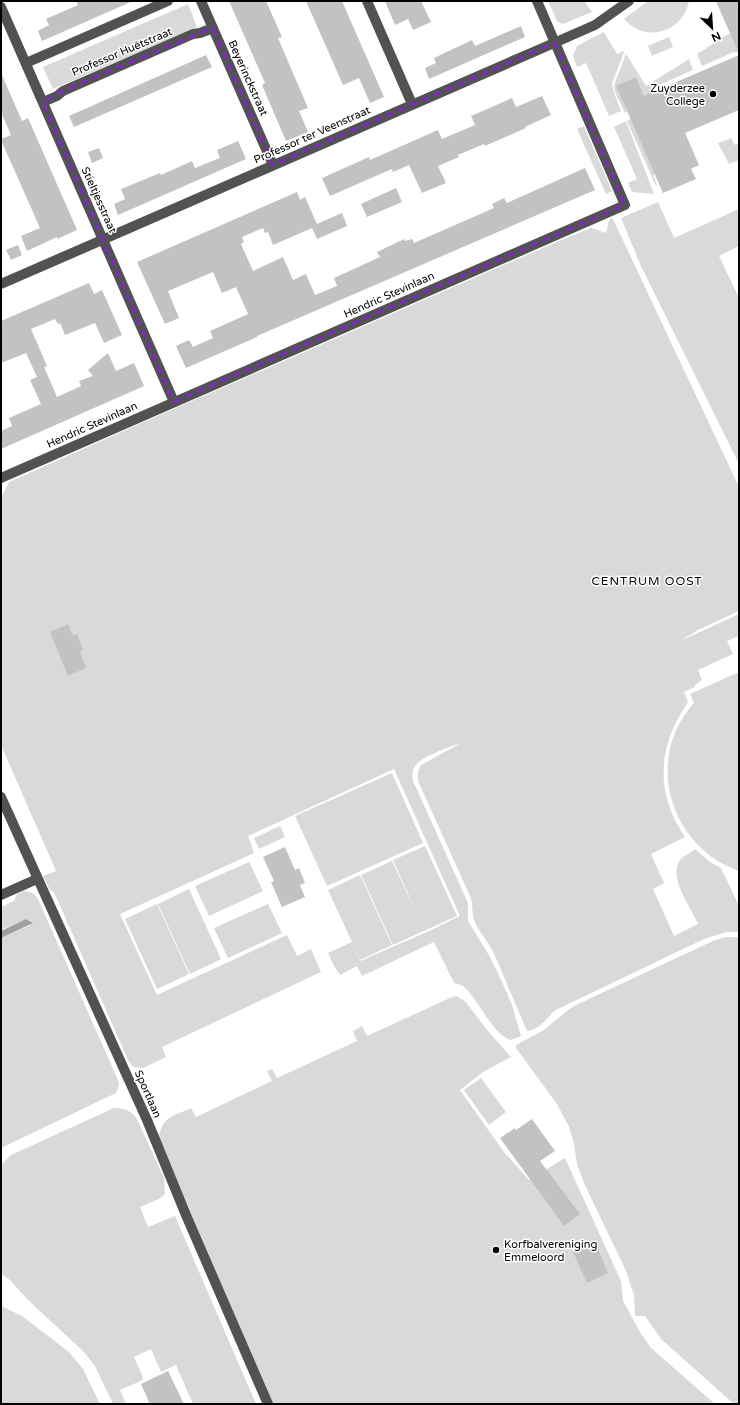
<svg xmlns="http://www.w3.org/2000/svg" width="740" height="1405" font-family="'Varela Round',sans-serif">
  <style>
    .green { fill: #d9d9d9 }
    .water { fill: #a0a0a0 }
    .building { fill: #c2c2c2 }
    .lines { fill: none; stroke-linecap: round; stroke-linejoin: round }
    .minor { stroke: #525252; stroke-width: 10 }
    .marked { fill: none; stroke: #7b2cbf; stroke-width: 3; stroke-dasharray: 8 5; stroke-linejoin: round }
    .poi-dot { fill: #000; stroke: #fff; stroke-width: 1.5 }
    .labels { text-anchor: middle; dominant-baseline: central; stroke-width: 3; stroke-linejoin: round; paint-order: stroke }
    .street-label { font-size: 11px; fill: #000; stroke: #fff }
    .poi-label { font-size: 11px; fill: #000; stroke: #fff; text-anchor: end }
    .neighbourhood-label { font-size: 12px; letter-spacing: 1px; fill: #000; stroke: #fff }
  </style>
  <rect width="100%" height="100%" fill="#fff"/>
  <!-- green -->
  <g class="green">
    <path d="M548,1H584L592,12L563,24L557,21Z"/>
    <path d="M648,1H689C683,32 646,44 624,19Z"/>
    <path d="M188,4L197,27L53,89L43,67Z"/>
    <path d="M604,32L617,54L623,51L624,52L612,84L614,93L621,111L609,116L586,63L577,67L573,56L577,46Z"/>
    <path d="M730,33L739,53L734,52L702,66L697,54Z"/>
    <path d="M669,37L673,47L652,56L648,46Z"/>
    <path d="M626,54L646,86L689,59L693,70L652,88L653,93L644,96L636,77L617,86L627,112L625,113L615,92L614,85Z"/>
    <path d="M631,119L655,174L653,175L657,185L656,186L660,195L627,121Z"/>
    <path d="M626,121L654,194L632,192L628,183L637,179L614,127Z"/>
    <path d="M584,126L612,191L606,194L577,129Z"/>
    <path d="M731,138L735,145L739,143V160L729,164L718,143Z"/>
    <path d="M658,202L674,238L739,209V246L719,256L739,298V464L641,266L621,218Z"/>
    <path d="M612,217L739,487V611L698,630L680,641L739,614V636L727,641L733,654L698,670L702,680L695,685V687L684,692L688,702C658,746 654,792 685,837L651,854L664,883L653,889L674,936L698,924C691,907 668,878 680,860C684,855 691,853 695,849L710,862L721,868L739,906V932H726L704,939L562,1007C560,1008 555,1010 553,1012C547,1019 537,1031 527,1031L493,951L476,925L473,917L472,903L470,896L418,781V772L421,765L463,742C451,747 423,755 415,766C412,770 412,776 413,781L468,903V921L490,957L502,982L512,1005L521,1036L511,1040C493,1036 478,998 463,986C460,984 457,984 454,983L434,942L362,976L357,966L340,975L334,966L328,953L352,942L328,890L360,875L392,945L360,960L353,946L360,961L429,931L460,916L394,769L248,836L254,853L120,914L157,995L287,935L297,956L311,949L321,972L162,1047L166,1057L143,1068L133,1067L128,1060L54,892L50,890L43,876L56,871L1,745V498L9,482L137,425L559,241L591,228L606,233L609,220Z"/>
    <path d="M739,672V871C670,847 643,759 694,703L690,694Z"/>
    <path d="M392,773L423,843L327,886L295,816Z"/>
    <path d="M280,826L285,837L259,849L254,838Z"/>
    <path d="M425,846L457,916L393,945L361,875L392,861L418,916L393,860Z"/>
    <path d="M249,862L263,891L209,916L195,886Z"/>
    <path d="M189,889L221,959L190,974L158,904Z"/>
    <path d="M24,891L33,893L38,899L118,1080L119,1085L116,1093L1,1148V938L30,925L32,922L26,919L1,930V907L14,901L17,894Z"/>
    <path d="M157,904L189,974L157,989L125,919Z"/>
    <path d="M268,904L282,933L228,958L214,928Z"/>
    <path d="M726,937H739V1404H734L661,1339L645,1316H635L634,1295L626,1271L584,1183L577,1164L574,1144L569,1127L557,1104L516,1048V1045L544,1030L568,1010L576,1005L715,940Z"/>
    <path d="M456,996L465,1001L487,1030L511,1057L483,1072L460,1090L506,1155H507L529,1180L565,1158L621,1281L623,1301L640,1332L651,1348L715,1404H273L159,1138C161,1117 174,1116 191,1108L196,1117L272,1081L267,1071L272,1069L277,1078L357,1041L353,1031L362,1026L367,1036L452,997Z"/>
    <path d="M481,1078L506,1112L489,1125L464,1090Z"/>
    <path d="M114,1108C125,1108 130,1110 137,1119L164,1178L165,1194L161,1198L140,1207L148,1227L175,1216L256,1404H193L176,1365L161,1372L151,1349L134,1357L142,1375L143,1380L120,1390L126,1404H113L95,1366L84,1352L27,1299L10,1280L1,1274V1165L11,1155Z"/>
    <path d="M1,1306L22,1316L69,1352L83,1369L100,1404H1Z"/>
  </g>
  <!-- water -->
  <path class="water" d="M26,919L33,923L1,938V931Z"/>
  <!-- building -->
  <g class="building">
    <path d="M76,1H133L42,41L38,31L49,25L46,19L78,5Z"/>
    <path d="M229,1H266L282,37L278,38L308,108L299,111L308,132L286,141L262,85L265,83Z"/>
    <path d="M306,1H342L384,97L370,103L359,78L343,85Z"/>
    <path d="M385,1H421L431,22L413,30L408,19L395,25Z"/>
    <path d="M716,1H739V54L719,8Z"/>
    <path d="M521,26L525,37L429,79L425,68L436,63L434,58L472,40L475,46Z"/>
    <path d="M206,55L212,67L74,127L69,116Z"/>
    <path d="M739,55V110L685,133L699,165L691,169L696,179L663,193L616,86L636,77L644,96Z"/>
    <path d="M1,73L22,121L28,118L77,230L57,239V237L27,251L21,236L40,228L1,140V139L11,135L1,112Z"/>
    <path d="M542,96L551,115L525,127L526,128L485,146L484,144L458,155L459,157L438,166L446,183L422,193L409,165L393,172L392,169L330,196L322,178L369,157L370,160L438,130L442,139L475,125L471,116L512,98L516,107Z"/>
    <path d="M238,141L246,159L118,215L114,204L125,199L121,189L160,173L161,175L192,161L195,168L220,158L217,150Z"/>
    <path d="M99,148L103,158L92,163L88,152Z"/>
    <path d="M585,168L595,190L257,336V337L186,368L176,346L189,340L193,347L213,338L210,331L248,314L236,287L222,293L213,272L168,291L179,318L165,324L137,262L297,192L300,200L305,197L317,224L342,213L347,226L317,239L312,228L273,245L268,232L265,233L263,228L242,237L244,242L241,244L253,271L283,257L293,280L306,274L315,295L337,286L334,278L380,257L377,252L404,239L405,241L412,239L414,243L494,208L492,204L504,198L507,203Z"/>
    <path d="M396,188L402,202L367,217L361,204Z"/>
    <path d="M18,245L22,255L11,260L6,250Z"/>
    <path d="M89,283L94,294L102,290L122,335L104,343L95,323L65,335L60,323L58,324L55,319L31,329L47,366L44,367L57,397L81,386L79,381L93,376L88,370L108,353L116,371L134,363L144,386L1,449V431L12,426L9,418L41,404L30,380L37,377L26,353L1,363V321Z"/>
    <path d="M68,624L73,636L77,634L83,650L80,652L86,668L68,676L50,632Z"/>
    <path d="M285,847L295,870L299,868L305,883L300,885L305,897L282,907L271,882L274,881L263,857Z"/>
    <path d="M532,1119L555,1151L540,1161L580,1214L564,1226L500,1138L515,1128L516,1130Z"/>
    <path d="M595,1242L608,1273L587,1283L573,1252Z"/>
    <path d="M168,1371L184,1404H150L141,1384Z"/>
  </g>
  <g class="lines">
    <!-- minor -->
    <g class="minor">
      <path d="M201,1L273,165"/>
      <path d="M367,1L412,104"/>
      <path d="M1,7L174,402"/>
      <path d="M26,63L168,1"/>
      <path d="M43,102L57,96L63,91L193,34L200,33L213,28"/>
      <path d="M1,284L538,50L595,25L629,1"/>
      <path d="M1,478L625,205L537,1"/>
      <path d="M1,797L147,1120L186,1215L268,1404"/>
      <path d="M1,895L37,879"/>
    </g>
  </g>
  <!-- marked area -->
  <path class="marked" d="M213,28L273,165L555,43L625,205L174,402L43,102L63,91Z"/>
  <!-- markers -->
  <g class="poi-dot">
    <circle cx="713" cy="94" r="4"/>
    <circle cx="496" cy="1250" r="4"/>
  </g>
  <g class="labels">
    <!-- street labels -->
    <g class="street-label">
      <text transform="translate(122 52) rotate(-23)">Professor Huëtstraat</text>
      <text transform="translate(248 78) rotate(66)">Beyerinckstraat</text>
      <text transform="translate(312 135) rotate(-24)">Professor ter Veenstraat</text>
      <text transform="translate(99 200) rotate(66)">Stieltjesstraat</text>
      <text transform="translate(389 295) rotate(-24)">Hendric Stevinlaan</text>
      <text transform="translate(92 425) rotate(-24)">Hendric Stevinlaan</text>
      <text transform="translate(148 1094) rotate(66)">Sportlaan</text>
    </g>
    <!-- poi labels -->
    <g class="poi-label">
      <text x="705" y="88">Zuyderzee<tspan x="705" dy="13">College</tspan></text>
      <text x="504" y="1244" text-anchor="start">Korfbalvereniging<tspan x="504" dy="13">Emmeloord</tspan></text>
    </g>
    <!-- neighbourhood labels -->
    <g class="neighbourhood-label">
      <text x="647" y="581">CENTRUM OOST</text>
    </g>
  </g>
  <!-- border -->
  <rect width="740" height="1405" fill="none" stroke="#000000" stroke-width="4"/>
  <!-- north arrow -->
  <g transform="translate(712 28) rotate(155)" stroke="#ffffff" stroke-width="3" paint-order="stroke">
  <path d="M0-3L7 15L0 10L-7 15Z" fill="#000000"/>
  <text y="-6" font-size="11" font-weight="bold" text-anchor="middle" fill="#000000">N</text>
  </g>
</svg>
